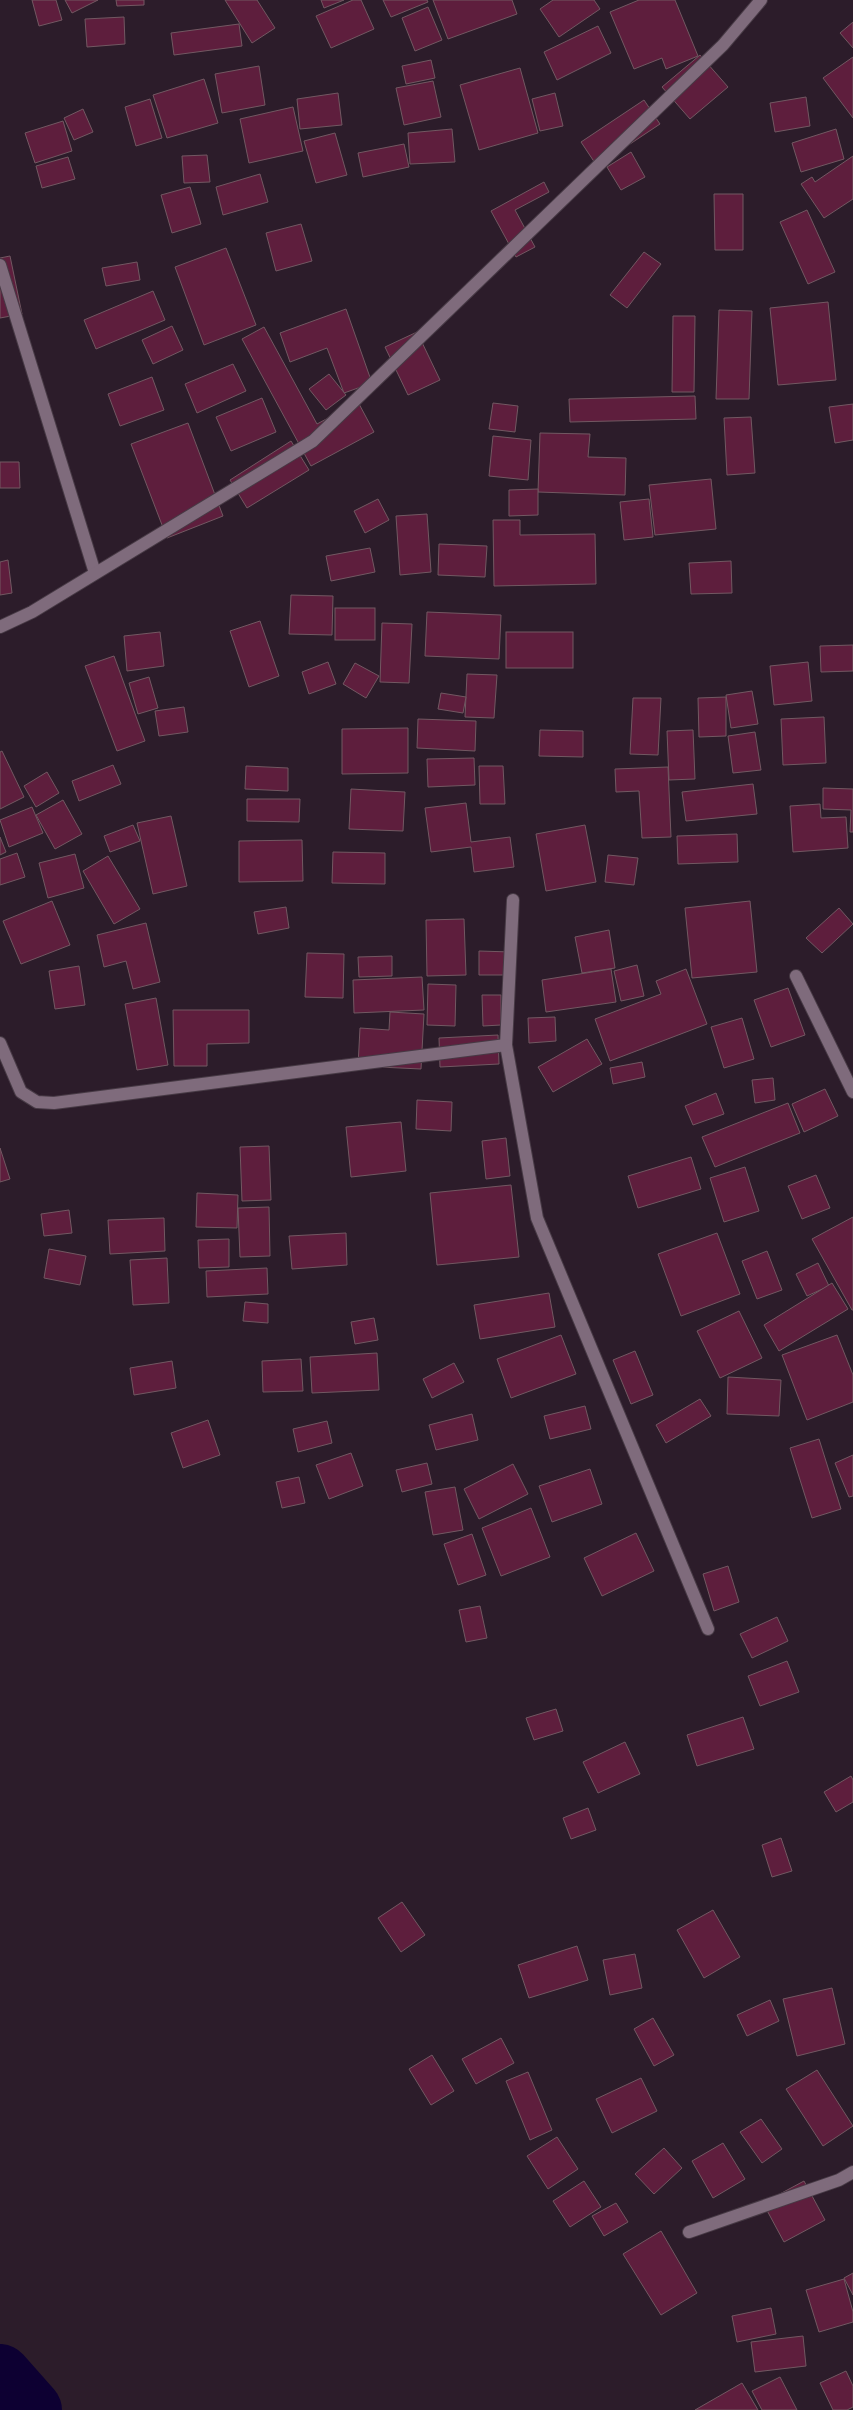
<svg xmlns="http://www.w3.org/2000/svg" width="853" height="2410" font-family="Jost,sans-serif">
  <style>
    .lines { fill: none; stroke-linecap: round; stroke-linejoin: round }
    .river { stroke: #0d0032; stroke-width: 62 }
    .building { fill: #5e1e3d; stroke: #725862 }
    .minor-casing { stroke: #473a45; stroke-width: 14 }
    .minor { stroke: #7f6b7c; stroke-width: 12 }
  </style>
  <rect width="100%" height="100%" fill="#2c1c2a"/>
  <g class="lines">
    <!-- river -->
    <path class="river" d="M0,2375L31,2410"/>
  </g>
  <!-- building -->
  <g class="building">
    <path d="M32,0H56L62,20L39,26Z"/>
    <path d="M65,0H98L72,13Z"/>
    <path d="M116,0H144V5L117,6Z"/>
    <path d="M225,0H257L275,28L252,43Z"/>
    <path d="M321,0H344L324,8Z"/>
    <path d="M353,0H361L374,29L331,48L316,16Z"/>
    <path d="M383,0H427L428,2L391,17Z"/>
    <path d="M433,0H512L517,14L448,39Z"/>
    <path d="M553,0H594L600,9L559,37L540,9Z"/>
    <path d="M639,0H675L698,56L666,69L662,58L634,69L610,12Z"/>
    <path d="M428,7L442,40L415,51L402,18Z"/>
    <path d="M124,17L125,44L87,47L85,19Z"/>
    <path d="M853,22V48L840,33Z"/>
    <path d="M239,24L242,46L174,55L171,33Z"/>
    <path d="M598,26L611,53L557,80L544,52Z"/>
    <path d="M700,55L728,87L690,119L662,87Z"/>
    <path d="M853,57V118L823,78Z"/>
    <path d="M431,60L435,78L406,84L402,66Z"/>
    <path d="M259,66L265,105L222,113L215,74Z"/>
    <path d="M520,68L538,133L479,150L460,85Z"/>
    <path d="M204,79L218,123L167,138L153,95Z"/>
    <path d="M433,81L441,117L404,125L396,88Z"/>
    <path d="M338,93L342,125L300,129L297,99Z"/>
    <path d="M555,93L563,126L540,131L532,99Z"/>
    <path d="M806,97L810,126L775,132L770,103Z"/>
    <path d="M150,99L162,138L136,146L125,107Z"/>
    <path d="M644,100L660,124L597,166L581,142Z"/>
    <path d="M293,107L303,151L249,163L240,119Z"/>
    <path d="M83,109L93,132L74,140L64,118Z"/>
    <path d="M63,121L72,151L35,163L25,133Z"/>
    <path d="M452,129L455,162L410,164L408,133Z"/>
    <path d="M836,129L844,159L801,172L792,143Z"/>
    <path d="M335,133L347,175L316,183L304,141Z"/>
    <path d="M404,144L409,167L363,177L358,153Z"/>
    <path d="M631,152L645,177L621,190L607,167Z"/>
    <path d="M207,155L210,182L184,183L182,156Z"/>
    <path d="M853,156V199L824,218L801,184L812,177L815,182Z"/>
    <path d="M68,157L75,179L42,188L36,166Z"/>
    <path d="M260,174L268,202L223,215L216,187Z"/>
    <path d="M544,182L549,192L515,210L535,247L516,257L491,211Z"/>
    <path d="M190,187L201,224L172,233L161,195Z"/>
    <path d="M714,194H743V250H715Z"/>
    <path d="M807,210L835,272L808,284L780,222Z"/>
    <path d="M301,224L312,261L276,271L266,233Z"/>
    <path d="M226,248L256,325L204,345L175,267Z"/>
    <path d="M644,252L661,264L627,308L610,295Z"/>
    <path d="M10,256L22,314L0,318V258Z"/>
    <path d="M137,262L140,280L106,286L102,268Z"/>
    <path d="M153,291L165,320L96,349L84,320Z"/>
    <path d="M828,302L836,380L778,385L770,308Z"/>
    <path d="M346,309L372,383L344,393L327,348L290,362L280,333Z"/>
    <path d="M719,310L752,311L749,399H716Z"/>
    <path d="M673,316H695L694,392H672Z"/>
    <path d="M172,326L183,350L153,364L142,340Z"/>
    <path d="M264,327L317,424L358,402L374,432L311,466L242,339Z"/>
    <path d="M417,332L440,380L408,395L385,347Z"/>
    <path d="M233,364L246,391L197,413L185,384Z"/>
    <path d="M329,374L346,395L326,410L309,389Z"/>
    <path d="M152,377L164,410L120,426L108,394Z"/>
    <path d="M695,396L696,419L570,422L569,399Z"/>
    <path d="M262,398L276,432L231,451L216,417Z"/>
    <path d="M493,403L518,406L515,432L489,429Z"/>
    <path d="M853,404V440L835,443L829,407Z"/>
    <path d="M751,417L755,473L727,475L724,418Z"/>
    <path d="M188,423L223,516L167,538L131,444Z"/>
    <path d="M540,433L590,434L588,457L626,458L625,495L538,492Z"/>
    <path d="M493,436L531,440L528,480L489,476Z"/>
    <path d="M291,441L309,470L247,508L230,480Z"/>
    <path d="M0,462H19L20,488H0Z"/>
    <path d="M711,479L716,529L655,535L649,485Z"/>
    <path d="M538,489V515L509,516V490Z"/>
    <path d="M378,499L389,520L365,533L354,511Z"/>
    <path d="M649,499L653,537L624,540L620,502Z"/>
    <path d="M427,514L431,572L400,575L396,516Z"/>
    <path d="M493,520H520V535L595,534L596,584L494,586Z"/>
    <path d="M439,544L487,546L485,577L438,575Z"/>
    <path d="M370,548L375,572L331,581L326,556Z"/>
    <path d="M8,560L12,593L0,595V562Z"/>
    <path d="M731,561L732,593L691,594L689,563Z"/>
    <path d="M291,595L333,596L332,635L289,634Z"/>
    <rect x="335" y="608" width="40" height="32"/>
    <path d="M427,612L501,615L499,659L425,656Z"/>
    <path d="M260,621L279,676L249,687L230,631Z"/>
    <path d="M382,623L412,624L409,683L380,682Z"/>
    <path d="M160,632L164,666L127,671L124,636Z"/>
    <rect x="506" y="632" width="67" height="36"/>
    <path d="M853,645V671L821,672L820,646Z"/>
    <path d="M114,656L145,741L117,751L85,666Z"/>
    <path d="M328,662L336,684L309,694L302,672Z"/>
    <path d="M808,662L812,701L774,705L770,666Z"/>
    <path d="M355,663L379,676L366,698L343,684Z"/>
    <path d="M467,674L497,675L494,718L465,717Z"/>
    <path d="M149,677L158,708L138,714L129,683Z"/>
    <path d="M752,691L758,724L731,728L726,695Z"/>
    <path d="M441,693L466,697L463,713L438,709Z"/>
    <path d="M726,697V736L699,737L698,698Z"/>
    <path d="M633,698H661L658,755L630,754Z"/>
    <path d="M184,707L188,732L159,736L155,711Z"/>
    <path d="M824,717L826,763L783,765L781,719Z"/>
    <path d="M418,719L476,721L475,751L417,748Z"/>
    <path d="M408,728V773L342,774V729Z"/>
    <path d="M540,730L583,731V757L539,756Z"/>
    <path d="M693,730L695,779L669,780L667,731Z"/>
    <path d="M755,732L761,770L733,773L728,736Z"/>
    <path d="M2,751L24,797L0,809V752Z"/>
    <path d="M474,758L475,785L428,787L427,759Z"/>
    <path d="M113,765L121,784L79,801L72,781Z"/>
    <path d="M246,766L288,768V791L245,789Z"/>
    <path d="M479,766H503L505,804H480Z"/>
    <path d="M668,767L671,837L642,838L639,791L616,792L615,769Z"/>
    <path d="M47,772L59,793L36,807L24,786Z"/>
    <path d="M753,784L757,814L686,821L682,792Z"/>
    <path d="M823,788L853,789V832H850L851,810L823,809Z"/>
    <path d="M351,789L405,792L403,831L349,829Z"/>
    <path d="M247,799H300L299,822L247,821Z"/>
    <path d="M63,800L82,834L55,849L36,815Z"/>
    <path d="M466,803L471,842L510,837L514,867L474,872L471,847L431,852L425,808Z"/>
    <path d="M820,804L821,818L846,817L848,848L793,852L790,806Z"/>
    <path d="M32,807L43,833L9,847L0,820Z"/>
    <path d="M171,816L187,886L153,894L137,823Z"/>
    <path d="M133,825L140,841L110,852L104,836Z"/>
    <path d="M585,825L596,882L546,891L536,834Z"/>
    <path d="M737,834L738,862L678,864L677,836Z"/>
    <path d="M0,837L6,852L0,855Z"/>
    <path d="M302,840L303,881L239,882V841Z"/>
    <path d="M333,852L385,853V884L332,883Z"/>
    <path d="M17,853L25,877L0,885V859Z"/>
    <path d="M75,854L84,888L48,898L39,863Z"/>
    <path d="M608,855L638,858L634,885L605,882Z"/>
    <path d="M108,856L140,909L114,924L83,871Z"/>
    <path d="M52,901L70,945L21,964L3,921Z"/>
    <path d="M750,901L757,972L692,978L685,908Z"/>
    <path d="M286,907L289,928L258,934L254,912Z"/>
    <path d="M839,908L853,924L822,953L806,938Z"/>
    <path d="M464,919L466,975L427,976L426,920Z"/>
    <path d="M146,923L160,982L133,989L126,961L104,967L97,935Z"/>
    <path d="M609,930L615,968L582,973L575,937Z"/>
    <path d="M479,951L511,952V975H479Z"/>
    <path d="M307,953L344,954L343,998L305,997Z"/>
    <path d="M392,956V976L359,977L358,957Z"/>
    <path d="M637,965L644,996L621,1001L614,971Z"/>
    <path d="M79,966L85,1005L55,1009L49,971Z"/>
    <path d="M611,969L616,1002L546,1012L542,980Z"/>
    <path d="M686,969L707,1024L610,1061L595,1019L661,994L656,981Z"/>
    <path d="M422,977L424,1010L354,1013L353,980Z"/>
    <path d="M428,984L456,985L455,1026L427,1025Z"/>
    <path d="M788,988L805,1035L771,1047L754,1000Z"/>
    <path d="M482,995H501V1025L483,1026Z"/>
    <path d="M156,998L168,1065L137,1070L125,1004Z"/>
    <path d="M173,1010H249V1043L207,1044V1066H174Z"/>
    <path d="M390,1012L424,1014L421,1069L358,1066L360,1028L389,1030Z"/>
    <path d="M555,1017L556,1041L529,1043L528,1018Z"/>
    <path d="M742,1018L754,1059L724,1068L711,1027Z"/>
    <path d="M498,1035L499,1064L440,1067L439,1038Z"/>
    <path d="M587,1039L602,1064L553,1092L538,1067Z"/>
    <path d="M642,1062L645,1077L613,1084L610,1068Z"/>
    <path d="M773,1078L775,1100L755,1103L752,1080Z"/>
    <path d="M825,1089L838,1116L804,1132L792,1104Z"/>
    <path d="M716,1093L724,1114L693,1125L685,1106Z"/>
    <path d="M417,1100L452,1102L451,1131L416,1129Z"/>
    <path d="M788,1103L800,1133L715,1167L702,1137Z"/>
    <path d="M401,1122L406,1171L351,1177L346,1127Z"/>
    <path d="M506,1138L510,1176L486,1179L482,1141Z"/>
    <path d="M269,1146L271,1200L242,1201L240,1147Z"/>
    <path d="M0,1148L10,1179L0,1182Z"/>
    <path d="M691,1157L701,1189L638,1208L628,1176Z"/>
    <path d="M745,1167L759,1211L724,1222L710,1178Z"/>
    <path d="M816,1175L830,1208L802,1219L788,1186Z"/>
    <path d="M511,1185L519,1257L437,1265L430,1193Z"/>
    <path d="M197,1193L238,1195L237,1228L196,1227Z"/>
    <path d="M269,1207L270,1256L240,1257L238,1208Z"/>
    <path d="M69,1210L72,1233L44,1236L41,1214Z"/>
    <path d="M853,1217V1310H852L812,1239Z"/>
    <path d="M164,1218L165,1251L110,1254L108,1220Z"/>
    <path d="M346,1233L347,1265L292,1269L289,1236Z"/>
    <path d="M717,1233L740,1294L681,1316L658,1254Z"/>
    <path d="M229,1239V1267L199,1268L198,1240Z"/>
    <path d="M49,1249L86,1256L80,1285L44,1278Z"/>
    <path d="M767,1251L782,1290L757,1299L742,1261Z"/>
    <path d="M167,1258L169,1303L133,1305L130,1260Z"/>
    <path d="M818,1263L829,1286L807,1296L796,1274Z"/>
    <path d="M267,1268L268,1294L207,1297L206,1271Z"/>
    <path d="M832,1283L848,1309L779,1351L764,1325Z"/>
    <path d="M549,1293L555,1327L480,1339L474,1305Z"/>
    <path d="M245,1302L268,1304V1323L243,1321Z"/>
    <path d="M739,1311L762,1358L720,1378L697,1331Z"/>
    <path d="M374,1318L378,1340L355,1344L351,1322Z"/>
    <path d="M561,1335L576,1374L511,1398L497,1359Z"/>
    <path d="M837,1335L853,1375V1402L807,1420L782,1355Z"/>
    <path d="M635,1351L653,1395L631,1404L613,1360Z"/>
    <path d="M377,1353L379,1390L312,1393L310,1357Z"/>
    <path d="M301,1359L303,1391L263,1392L262,1361Z"/>
    <path d="M172,1361L176,1388L134,1395L130,1368Z"/>
    <path d="M454,1363L464,1382L432,1398L423,1379Z"/>
    <path d="M728,1377L781,1380L779,1416L727,1414Z"/>
    <path d="M700,1399L711,1416L666,1443L656,1425Z"/>
    <path d="M585,1406L591,1429L550,1439L544,1416Z"/>
    <path d="M472,1414L478,1440L436,1450L429,1425Z"/>
    <path d="M208,1420L220,1455L183,1468L171,1433Z"/>
    <path d="M327,1421L332,1443L298,1452L293,1429Z"/>
    <path d="M819,1439L841,1509L812,1518L790,1448Z"/>
    <path d="M351,1453L363,1486L329,1499L316,1465Z"/>
    <path d="M853,1455V1496L849,1497L835,1463Z"/>
    <path d="M427,1463L432,1484L402,1492L396,1470Z"/>
    <path d="M513,1464L528,1494L479,1519L464,1489Z"/>
    <path d="M590,1469L602,1504L552,1522L539,1486Z"/>
    <path d="M299,1477L305,1503L282,1508L276,1482Z"/>
    <path d="M455,1487L463,1530L433,1535L425,1492Z"/>
    <path d="M531,1508L550,1557L501,1576L482,1528Z"/>
    <path d="M636,1533L654,1571L602,1596L584,1558Z"/>
    <path d="M472,1534L486,1575L458,1585L444,1544Z"/>
    <path d="M728,1566L739,1602L714,1611L703,1574Z"/>
    <path d="M480,1606L487,1638L466,1642L459,1610Z"/>
    <path d="M777,1617L788,1641L752,1658L740,1634Z"/>
    <path d="M787,1661L799,1692L760,1706L748,1676Z"/>
    <path d="M556,1709L563,1731L534,1740L526,1718Z"/>
    <path d="M743,1717L754,1749L697,1766L687,1735Z"/>
    <path d="M625,1742L640,1774L598,1793L583,1762Z"/>
    <path d="M851,1776L853,1780V1802L836,1812L824,1792Z"/>
    <path d="M588,1808L596,1830L571,1839L563,1818Z"/>
    <path d="M781,1838L792,1871L772,1877L762,1845Z"/>
    <path d="M402,1902L425,1935L401,1952L378,1918Z"/>
    <path d="M713,1910L740,1957L704,1978L677,1930Z"/>
    <path d="M577,1946L588,1980L529,1998L518,1965Z"/>
    <path d="M635,1954L642,1988L610,1995L603,1960Z"/>
    <path d="M832,1988L845,2044L797,2056L783,1999Z"/>
    <path d="M770,2000L779,2021L747,2036L737,2015Z"/>
    <path d="M653,2018L674,2055L654,2066L634,2029Z"/>
    <path d="M501,2038L514,2063L476,2084L462,2059Z"/>
    <path d="M432,2055L454,2091L431,2105L409,2069Z"/>
    <path d="M817,2070L853,2126L823,2146L786,2089Z"/>
    <path d="M528,2072L552,2130L530,2140L506,2081Z"/>
    <path d="M641,2078L657,2111L612,2133L596,2099Z"/>
    <path d="M761,2119L782,2149L762,2163L740,2132Z"/>
    <path d="M557,2137L578,2169L548,2189L527,2156Z"/>
    <path d="M723,2143L745,2179L713,2198L692,2161Z"/>
    <path d="M664,2148L682,2168L654,2194L635,2174Z"/>
    <path d="M584,2181L601,2207L570,2227L553,2201Z"/>
    <path d="M804,2181L825,2220L784,2242L763,2203Z"/>
    <path d="M616,2203L628,2222L604,2236L592,2216Z"/>
    <path d="M661,2231L697,2293L661,2315L623,2254Z"/>
    <path d="M853,2273V2295L844,2278Z"/>
    <path d="M844,2279L853,2312V2322L819,2332L806,2290Z"/>
    <path d="M771,2308L776,2334L737,2342L732,2316Z"/>
    <path d="M803,2336L806,2366L755,2372L751,2342Z"/>
    <path d="M846,2371L853,2386V2407L847,2410H833L820,2383Z"/>
    <path d="M780,2377L797,2410H762L752,2391Z"/>
    <path d="M742,2383L758,2410H695Z"/>
  </g>
  <g class="lines">
    <defs>
      <g id="minor">
        <path d="M0,265L95,573"/>
        <path d="M0,627L32,612L313,441L723,45L761,0"/>
        <path d="M513,900L506,1045L537,1218L708,1629"/>
        <path d="M796,976L853,1092"/>
        <path d="M0,1043L21,1092L37,1102L54,1103L506,1045"/>
        <path d="M689,2232L839,2180L853,2172"/>
      </g>
    </defs>
    <!-- minor casing -->
    <use href="#minor" class="minor-casing"/>
    <!-- minor -->
    <use href="#minor" class="minor"/>
  </g>
</svg>
